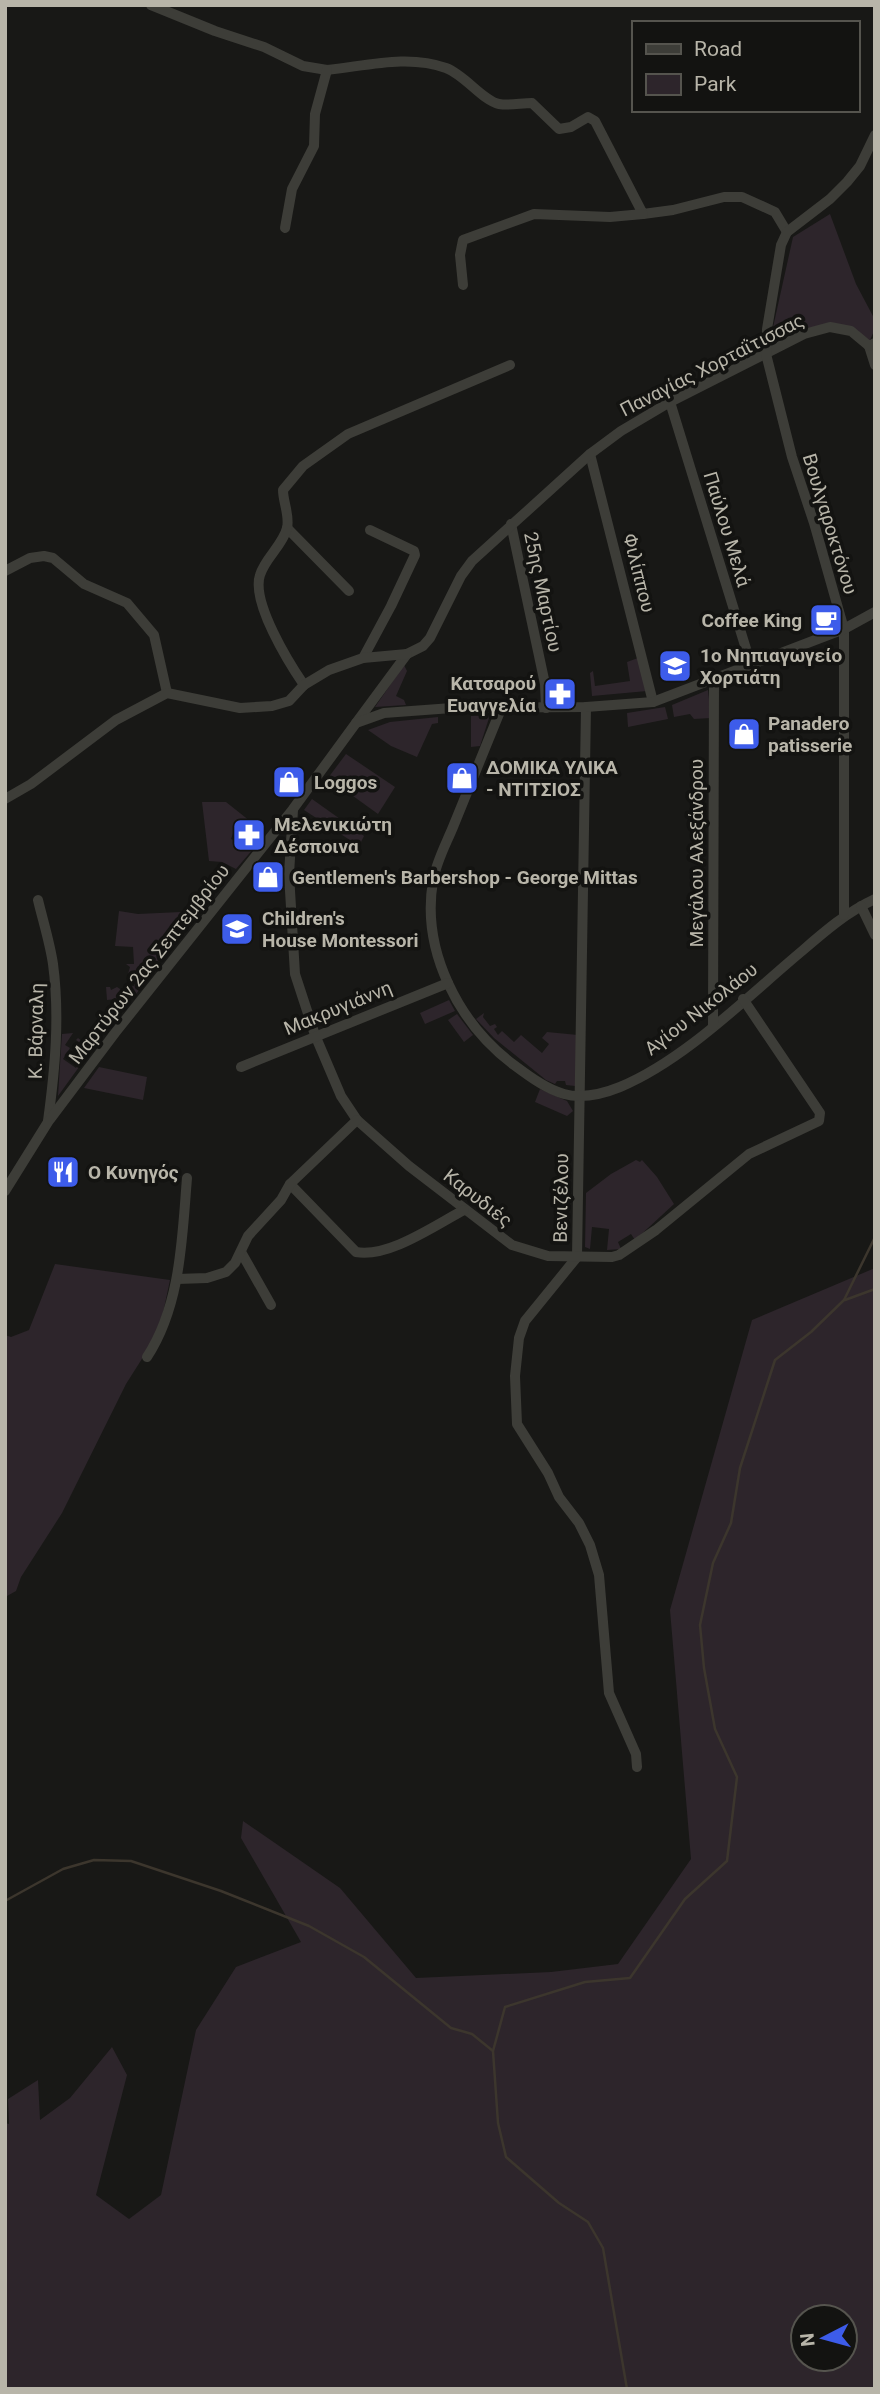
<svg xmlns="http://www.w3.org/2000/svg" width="880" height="2394" font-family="Roboto,sans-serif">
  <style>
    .green { fill: #2d252b; fill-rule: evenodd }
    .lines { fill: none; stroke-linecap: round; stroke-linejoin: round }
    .stream { stroke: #3c362d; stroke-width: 2.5 }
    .minor { stroke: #3d3d38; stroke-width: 10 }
    .labels { text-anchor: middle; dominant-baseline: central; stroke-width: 7; stroke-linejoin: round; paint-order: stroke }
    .street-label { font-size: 19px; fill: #b8b5a9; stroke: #131311 }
    .poi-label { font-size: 19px; font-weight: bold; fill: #b8b5a9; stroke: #131311; text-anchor: start }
  </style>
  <rect width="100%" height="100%" fill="#181816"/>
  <!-- green -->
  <g class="green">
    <path d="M830,214L856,284L875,320V329L869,342L830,324L800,330L770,341L793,237Z"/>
    <path d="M638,658L647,691L592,696L590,673L593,671L595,686L630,681L627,662Z"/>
    <path d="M404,665L407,671L396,696L404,700L406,705L375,707Z"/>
    <path d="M708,690L711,718L694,719L690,714L674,717L672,705Z"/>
    <path d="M665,707L668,719L628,727L627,713Z"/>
    <path d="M490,715L480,746L471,747V716Z"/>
    <path d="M438,717V723L432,724L417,757L391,746L368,730L390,722Z"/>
    <path d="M346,754L395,787L378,814L328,778Z"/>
    <path d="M312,799L364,836L359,846L304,810Z"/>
    <path d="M202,802H226L260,829L238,820L231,839L254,848L236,869L222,862L209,861Z"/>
    <path d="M119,911L138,914L202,911L171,945L134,997L107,1000L106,987H110L111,990L117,987L123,991L121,994L123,995L128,987L134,986V979L128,974L130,967L126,964H134L133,947L115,946Z"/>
    <path d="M449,1000L455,1011L425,1024L420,1013Z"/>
    <path d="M484,1013L483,1017L490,1026L495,1024L497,1027L494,1029L498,1035L502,1031L514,1042L521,1035L542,1053L549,1044L542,1038L547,1032L578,1035V1082L575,1086L566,1085L565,1081H557L555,1084L546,1080L494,1038L476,1019Z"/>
    <path d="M457,1014L473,1035L464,1042L448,1020Z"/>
    <path d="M73,1033L65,1045L70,1048L63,1059L76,1068L88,1048L76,1040L78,1038L92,1049L58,1096L62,1034Z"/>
    <path d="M99,1067L147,1077L143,1100L84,1088Z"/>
    <path d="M540,1089L567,1101L573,1111L567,1116L535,1102Z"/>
    <path d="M636,1160L640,1162L642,1160L657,1177L674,1204L635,1240L631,1234L618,1242L621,1249L607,1250L609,1229L592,1227L590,1249L585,1247L586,1193L611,1174Z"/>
    <path d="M55,1264L170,1280L159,1332L126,1384L62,1513L21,1577L16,1591L7,1596L5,1595V1335L11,1337L29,1330Z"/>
    <path d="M875,1268V2389H5V2123L9,2124L8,2099L38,2080L40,2120L70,2098L112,2047L127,2075L96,2195L129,2219L161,2195L196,2030L236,1967L301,1942L241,1838L243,1821L340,1888L416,1978L551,1972L618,1964L691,1859L670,1610L752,1320ZM803,2317H845V2359H803Z"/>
  </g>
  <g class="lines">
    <!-- stream -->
    <g class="stream">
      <path d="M845,1300L875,1289"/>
      <path d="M5,1901L63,1869L94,1860L131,1861L221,1891L309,1926L364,1957L451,2028L472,2034L493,2051L498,2123L506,2157L559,2203L588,2222L603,2248L627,2389"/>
      <path d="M493,2051L505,2007L585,1982L630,1978L685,1899L727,1861L737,1777L715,1729L704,1668L700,1625L713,1563L731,1523L740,1468L775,1360L811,1332L844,1300L875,1237"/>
    </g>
    <!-- minor -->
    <g class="minor">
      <path d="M151,5L215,31L264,47L303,66L327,70C366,66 408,54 446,68C465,75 483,101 499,104C510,106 521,103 532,103L559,129L571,127L588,117L595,121L643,214L673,210L724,197H742L775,212L787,232"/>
      <path d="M285,228L292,189L314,146L315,114L327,70"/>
      <path d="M463,285L460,255L463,240L534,214L610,217L643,214"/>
      <path d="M869,346L875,365"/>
      <path d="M670,402L751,665"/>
      <path d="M590,454L653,702"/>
      <path d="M511,524L545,684L546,708"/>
      <path d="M287,528L349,591"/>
      <path d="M5,571L30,558L44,556L53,558L84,584L127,603L154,635L167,693"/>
      <path d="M363,658L391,606L415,555L414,551L370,530"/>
      <path d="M304,685C289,663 251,602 260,575C265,558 283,545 287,528C290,516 283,502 283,490L303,466L348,434L510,365"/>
      <path d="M586,707L577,1257L525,1321L519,1338L515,1376L517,1424L548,1473L559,1497L579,1523L590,1545L599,1575L609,1693L636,1754L637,1767"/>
      <path d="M501,709C485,748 469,787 453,827C446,844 436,862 433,881C421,951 459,1024 514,1065C553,1094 573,1106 620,1087C685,1060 748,996 802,951C825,931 847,912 875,899"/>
      <path d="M356,723L407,654L423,646L430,638L461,576L472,561L590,454L621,431L670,402L804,334L830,327L851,331L869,346L875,343"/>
      <path d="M5,799L31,784L116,720L167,693L240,708L272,706L289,701L304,685L329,670L363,658L407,654"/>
      <path d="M293,810L289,874L295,974L315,1035L341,1096L357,1120L409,1166L512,1245L548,1256L612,1257L619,1255L656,1230L749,1154L819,1121L820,1113L743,999"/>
      <path d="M38,900C43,921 50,943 53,964C60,1016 55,1069 48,1121"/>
      <path d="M861,906L875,935"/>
      <path d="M844,915V629L814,523L792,457L766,354L767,329L781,245L787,232L830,199L847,182L860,166L875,135"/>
      <path d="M713,1026L714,680"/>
      <path d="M241,1067L448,983"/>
      <path d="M290,1184L356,1252C389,1258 435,1225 464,1210"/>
      <path d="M5,1191L48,1122L115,1033L293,809L356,723L384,713L452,708L586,707L653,702L844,629L875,612"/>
      <path d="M241,1252L271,1305"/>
      <path d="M177,1279L207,1278L226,1272L235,1263L248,1236L281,1200L290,1184L357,1120"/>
      <path d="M147,1357C181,1305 182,1238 187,1178"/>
    </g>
  </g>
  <!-- icons -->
  <defs>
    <symbol id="cafe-square" viewBox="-11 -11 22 22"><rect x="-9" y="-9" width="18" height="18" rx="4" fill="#3d5cea" stroke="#131311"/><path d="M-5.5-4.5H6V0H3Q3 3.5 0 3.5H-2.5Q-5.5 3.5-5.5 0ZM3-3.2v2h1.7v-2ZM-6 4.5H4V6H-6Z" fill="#fff"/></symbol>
    <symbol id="school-square" viewBox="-11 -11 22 22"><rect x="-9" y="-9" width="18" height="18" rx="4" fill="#3d5cea" stroke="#131311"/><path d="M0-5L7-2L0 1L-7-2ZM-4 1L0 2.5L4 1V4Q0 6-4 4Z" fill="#fff"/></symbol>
    <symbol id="pharmacy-square" viewBox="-11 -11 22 22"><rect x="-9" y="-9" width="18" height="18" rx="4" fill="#3d5cea" stroke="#131311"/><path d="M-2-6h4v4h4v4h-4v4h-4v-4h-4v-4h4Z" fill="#fff"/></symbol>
    <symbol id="shop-square" viewBox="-11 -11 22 22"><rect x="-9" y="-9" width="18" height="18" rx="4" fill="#3d5cea" stroke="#131311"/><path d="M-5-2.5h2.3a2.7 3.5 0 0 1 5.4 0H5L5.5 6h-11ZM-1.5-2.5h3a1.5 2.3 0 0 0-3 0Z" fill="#fff"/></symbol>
    <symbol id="restaurant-square" viewBox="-11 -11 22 22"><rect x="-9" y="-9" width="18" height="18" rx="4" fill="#3d5cea" stroke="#131311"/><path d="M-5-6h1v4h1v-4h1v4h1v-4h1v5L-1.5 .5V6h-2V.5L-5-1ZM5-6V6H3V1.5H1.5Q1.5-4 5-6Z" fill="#fff"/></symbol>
  </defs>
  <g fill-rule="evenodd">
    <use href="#cafe-square" x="807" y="601" width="38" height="38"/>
    <use href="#school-square" x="656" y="647" width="38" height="38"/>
    <use href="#pharmacy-square" x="541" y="675" width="38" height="38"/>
    <use href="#shop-square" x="725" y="715" width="38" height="38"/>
    <use href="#shop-square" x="443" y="759" width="38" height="38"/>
    <use href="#shop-square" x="270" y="763" width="38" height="38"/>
    <use href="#pharmacy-square" x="230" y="816" width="38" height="38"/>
    <use href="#shop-square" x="249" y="858" width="38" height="38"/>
    <use href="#school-square" x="218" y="910" width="38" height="38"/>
    <use href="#restaurant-square" x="44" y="1153" width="38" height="38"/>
  </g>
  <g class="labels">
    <!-- street labels -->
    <g class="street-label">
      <text transform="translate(712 365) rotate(-27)">Παναγίας Χορταΐτισσας</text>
      <text transform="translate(830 524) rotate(73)">Βουλγαροκτόνου</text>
      <text transform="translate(727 529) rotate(73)">Παύλου Μελά</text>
      <text transform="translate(639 573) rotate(76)">Φιλίππου</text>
      <text transform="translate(543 592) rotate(78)">25ης Μαρτίου</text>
      <text transform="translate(696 853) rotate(-90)">Μεγάλου Αλεξάνδρου</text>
      <text transform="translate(149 964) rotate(-52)">Μαρτύρων 2ας Σεπτεμβρίου</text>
      <text transform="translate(338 1008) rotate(-22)">Μακρυγιάννη</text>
      <text transform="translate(701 1009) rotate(-38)">Αγίου Νικολάου</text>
      <text transform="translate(36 1031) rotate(-89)">Κ. Βάρναλη</text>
      <text transform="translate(478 1198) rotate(38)">Καρυδιές</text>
      <text transform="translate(561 1198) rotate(-89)">Βενιζέλου</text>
    </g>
    <!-- poi labels -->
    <g class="poi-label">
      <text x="802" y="620" text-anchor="end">Coffee King</text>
      <text x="700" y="655">1ο Νηπιαγωγείο<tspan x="700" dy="22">Χορτιάτη</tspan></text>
      <text x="536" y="683" text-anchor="end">Κατσαρού<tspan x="536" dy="22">Ευαγγελία</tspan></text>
      <text x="768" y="723">Panadero<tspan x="768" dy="22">patisserie</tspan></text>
      <text x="486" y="767">ΔΟΜΙΚΑ ΥΛΙΚΑ<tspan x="486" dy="22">- ΝΤΙΤΣΙΟΣ</tspan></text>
      <text x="314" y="782">Loggos</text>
      <text x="274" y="824">Μελενικιώτη<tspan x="274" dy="22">Δέσποινα</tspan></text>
      <text x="292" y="877">Gentlemen's Barbershop - George Mittas</text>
      <text x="262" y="918">Children's<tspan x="262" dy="22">House Montessori</tspan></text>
      <text x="88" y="1172">Ο Κυνηγός</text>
    </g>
  </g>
  <!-- border -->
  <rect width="880" height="2394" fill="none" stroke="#b8b5a9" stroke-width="14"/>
  <!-- legend -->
  <rect x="632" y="21" width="228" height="91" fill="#131311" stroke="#55544e" stroke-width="2"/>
  <rect x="646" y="44" width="35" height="10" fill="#3d3d38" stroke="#55544e" stroke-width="2"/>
  <text x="694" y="56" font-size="21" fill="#b8b5a9">Road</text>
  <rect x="646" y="74" width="35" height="21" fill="#2d252b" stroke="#55544e" stroke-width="2"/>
  <text x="694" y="91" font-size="21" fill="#b8b5a9">Park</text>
  <!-- north arrow -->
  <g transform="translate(824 2338) rotate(264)"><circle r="33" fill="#131311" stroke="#55544e" stroke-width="2"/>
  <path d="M0-5L12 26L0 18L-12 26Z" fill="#3d5cea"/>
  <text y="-10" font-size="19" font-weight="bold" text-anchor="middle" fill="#b8b5a9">N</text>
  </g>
</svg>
